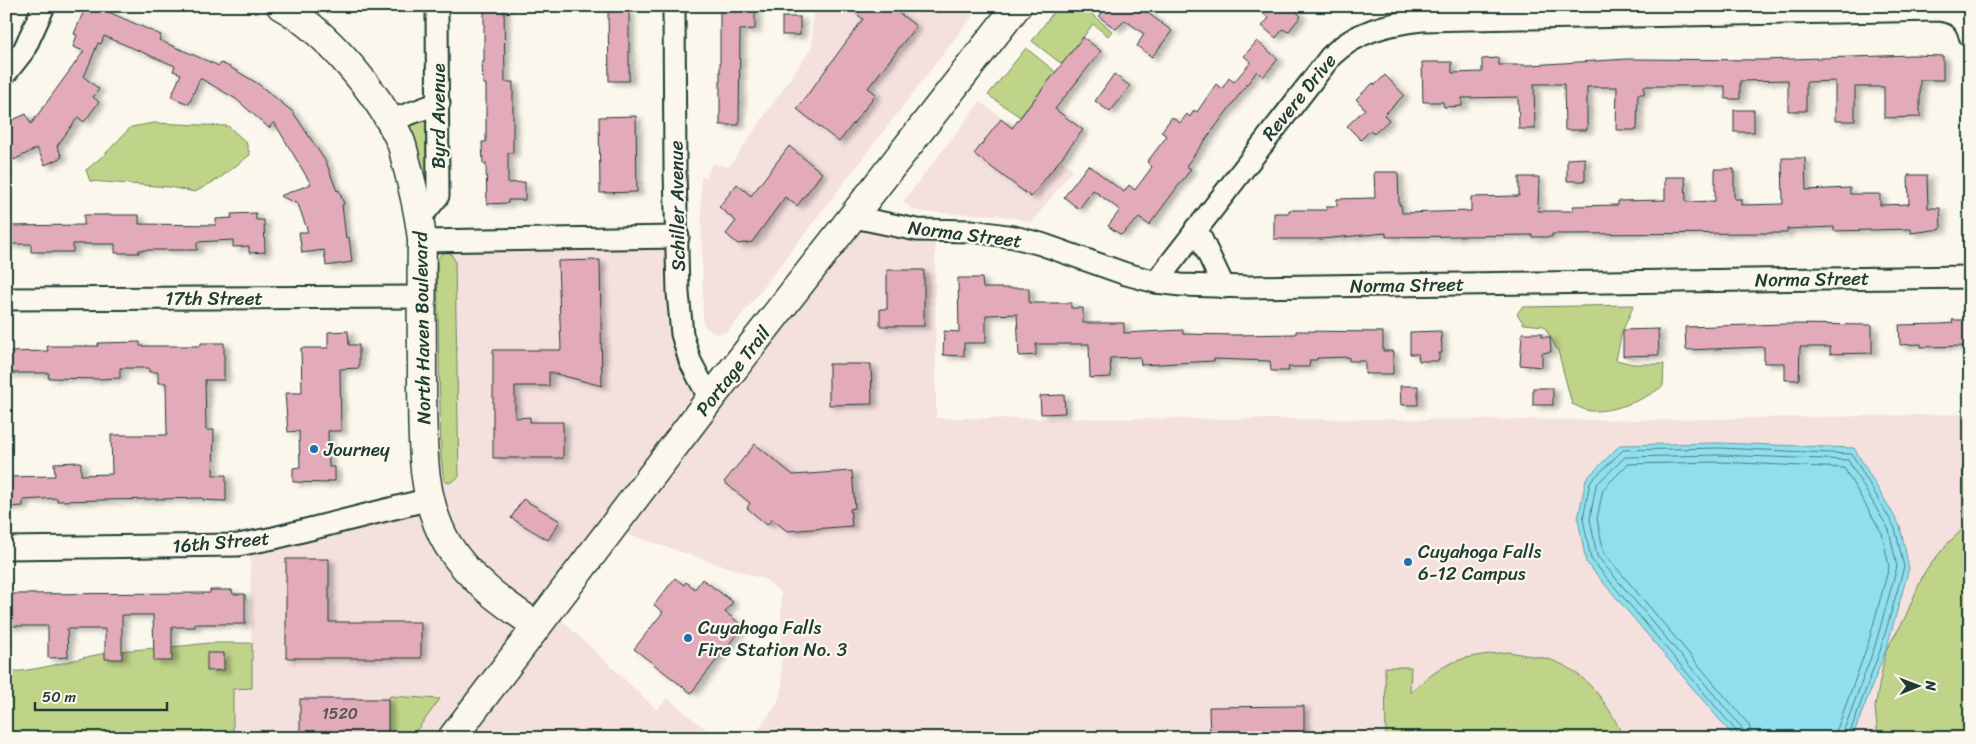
<svg xmlns="http://www.w3.org/2000/svg" width="1976" height="744" font-family="Sriracha,sans-serif">
  <style>
    .built { fill: #f4e0dd }
    .green { fill: #bfd389; stroke: #6f885e }
    .water { fill: #90dfee; stroke: #639ea4 }
    .lines { fill: none; stroke-linecap: round; stroke-linejoin: round }
    .shore { stroke: #4c7e7e; stroke-width: 1 }
    .building { fill: #e3aaba; stroke: #1f3d34; filter: url(#shadow) }
    .street-casing { stroke: #1f3d34; stroke-width: 25 }
    .secondary-casing { stroke: #1f3d34; stroke-width: 31 }
    .street { stroke: #fbf7ec; stroke-width: 21 }
    .secondary { stroke: #fbf7ec; stroke-width: 28 }
    .poi-dot { fill: #1f6fb2; stroke: #fbf7ec; stroke-width: 2 }
    .labels { text-anchor: middle; dominant-baseline: central; stroke-width: 4.5; stroke-linejoin: round; paint-order: stroke }
    .number-label { font-size: 16px; fill: #505856 }
    .street-label { font-size: 19px; fill: #1f3d34; stroke: #fbf7ec }
    .poi-label { font-size: 19px; fill: #1f3d34; stroke: #fbf7ec; text-anchor: start }
  </style>
  <defs>
    <filter id="shadow"><feDropShadow dx="5.5" dy="3" stdDeviation="2.5" flood-color="#0004"/></filter>
  </defs>
  <rect width="100%" height="100%" fill="#fbf7ec"/>
  <filter id="ink" filterUnits="userSpaceOnUse"><feTurbulence type="fractalNoise" baseFrequency=".02" numOctaves="2"/><feDisplacementMap in="SourceGraphic" scale="10" xChannelSelector="R" yChannelSelector="G"/><feConvolveMatrix kernelMatrix="1 2 1 2 8 2 1 2 1" color-interpolation-filters="sRGB"/></filter>
  <g filter="url(#ink)">
    <!-- built -->
    <g class="built">
      <path d="M813,6H980L741,316L727,332L715,334L705,327L703,321L701,177H706L712,164L729,167L812,47Z"/>
      <path d="M980,102L1073,169L1032,222L998,215L922,212L912,209L903,202Z"/>
      <path d="M854,217L935,240L936,418L1661,420L1970,414V738H752L777,704L782,688L781,593L766,580L612,529L550,609L657,710L667,698L717,738H233V689L252,688L250,549L430,499L422,241L678,237V293L710,399Z"/>
    </g>
    <!-- green -->
    <g class="green">
      <path d="M1058,6H1082L1112,31L1108,36L1093,24L1063,64L1059,62L1032,41Z"/>
      <path d="M1026,48L1073,86L1069,91L1052,77L1020,117L988,95Z"/>
      <path d="M422,119L428,123V182L425,180L409,130L411,123Z"/>
      <path d="M154,123L228,126L246,142L250,155L220,178L195,192L169,187L90,181L86,170L104,155L131,127Z"/>
      <path d="M449,250L455,261L459,477L449,483L444,481L441,458L437,261L442,253Z"/>
      <path d="M1634,305L1622,332L1616,360L1633,364H1664L1663,386C1644,400 1615,412 1590,411C1584,410 1577,406 1572,404L1558,351L1544,326L1524,324L1517,314L1522,307Z"/>
      <path d="M1970,464V738H1878L1875,707L1886,650L1904,620L1924,573L1946,545L1966,526L1963,467Z"/>
      <path d="M209,643H252V688L233,689V738H6V672C46,671 82,655 120,651C150,648 180,647 209,643Z"/>
      <path d="M1509,652C1523,655 1538,656 1551,660C1585,671 1611,706 1623,738H1386L1385,667H1411L1410,693C1448,659 1458,657 1509,652Z"/>
      <path d="M390,696L440,699L411,738H388V699Z"/>
    </g>
    <!-- water -->
    <path class="water" d="M1719,443L1854,448L1900,526L1909,568L1886,650L1852,738H1735L1586,562L1578,519L1586,479L1620,445Z"/>
    <g class="lines">
      <!-- shore -->
      <g class="shore">
        <path d="M1739,738L1737,732L1591,559L1583,519L1590,482L1623,450L1719,448L1852,454L1895,528L1904,567L1881,648L1848,738"/>
        <path d="M1745,738L1742,728L1597,556L1590,519L1596,485L1625,457L1719,455L1848,460L1889,530L1897,567L1875,646L1841,738"/>
        <path d="M1752,738L1749,725L1604,553L1597,519L1603,489L1628,464L1719,462L1844,468L1882,533L1889,567L1868,644L1834,738"/>
      </g>
    </g>
    <!-- building -->
    <g class="building">
      <path d="M86,6H95L161,35L159,40L219,66L221,63L230,67L257,83L293,112L326,162L337,191L339,190L344,204L342,205L346,238L349,237L352,262L326,266L324,250L302,253L299,232H308L298,204L280,196L311,184L274,122L269,128L236,99L200,78L189,104L171,97L181,74L173,71L175,66L104,36L101,44L98,43L84,77L99,89L93,97L99,102L84,122L78,117L57,146L62,157L45,165L37,148L14,160L11,153L6,156V123L26,114L31,124L84,51L73,47L77,35L74,34Z"/>
      <path d="M484,6H504L505,82H513V153H508V183L525,182V200H508V203L487,204L486,164H483L482,142H486V84H483L482,62H484Z"/>
      <path d="M847,6H890L916,26L868,88L876,94L839,142L797,109L863,19Z"/>
      <path d="M1107,6H1139L1172,31L1152,57L1137,46L1144,34L1125,20L1116,29L1099,17Z"/>
      <path d="M1254,6H1290L1301,16L1288,32L1283,29L1276,38L1262,26L1269,18Z"/>
      <path d="M755,8V29L740,30L739,125H720V9Z"/>
      <path d="M608,11H629V81H609Z"/>
      <rect x="782" y="17" width="18" height="18"/>
      <path d="M1083,37L1101,51L1055,109L1083,130L1031,197L974,154L1001,119L1012,128Z"/>
      <path d="M1257,41L1278,59L1263,77L1257,71L1186,166L1191,169L1149,225L1139,218L1121,235L1108,226L1120,210L1093,190L1079,209L1064,197L1088,165L1124,192L1129,185L1135,190L1152,167L1147,162L1167,136L1161,132L1172,117L1180,123L1187,114L1190,117L1194,110L1197,112L1216,84L1222,89L1229,78L1234,82L1251,62L1244,56Z"/>
      <path d="M1913,55L1943,56V80H1920V117L1884,118V87H1855V121H1835V81L1806,82V111H1788V80L1740,81V99H1725V86H1644V94H1638L1637,130H1616L1617,87H1587V130H1565L1564,84H1534L1535,129H1519L1518,97L1462,98V106L1444,107L1443,102H1423L1422,62H1452V73L1482,72V59L1499,58V65H1530L1628,59L1761,60Z"/>
      <path d="M1114,74L1130,86L1110,112L1095,101Z"/>
      <path d="M1385,75L1404,95L1384,115L1389,120L1374,134L1370,130L1361,140L1347,126L1365,109L1356,99L1373,83L1375,85Z"/>
      <rect x="1734" y="110" width="20" height="22"/>
      <path d="M636,116L637,192L600,193L599,117Z"/>
      <path d="M789,146L822,173L797,206L785,197L752,242L738,244L726,234L736,221L719,207L737,184L751,196Z"/>
      <path d="M1585,158V181H1567V159Z"/>
      <path d="M1782,158H1805L1806,190L1850,188V194H1880V205L1909,204L1908,175H1927L1928,208H1940L1941,229L1911,233V229L1834,231V227L1787,229V233L1552,234V237H1532V235L1386,237V233L1321,239H1274V213H1289V210H1327V206H1337V199L1375,198L1374,172H1398L1399,205H1401L1402,213L1471,211V197L1519,196V177H1539L1538,211H1573V206L1618,205V201L1665,200V177H1685L1686,202L1715,201V169H1734V199H1741V205L1783,204Z"/>
      <path d="M256,213V220H264L265,252L249,253V246L233,247V240L197,242V250H139V253H115V244H73V252H31V244H6V226L84,225V215H139V224L216,225V219L232,218L231,214Z"/>
      <path d="M600,260L602,386L549,372V386H515V418L530,417V422H563V458H493V350H561L558,261Z"/>
      <path d="M887,270H924V326H880V309H887Z"/>
      <path d="M958,278H982L983,288H1029V303H1071V308H1083V323H1124V333L1183,330V334L1237,335L1296,334V331L1383,332V351H1393V374H1365V361H1349V357L1317,358V360H1310L1309,367H1288L1289,371H1271L1270,361L1214,359V361L1141,365L1140,357L1110,358L1111,377L1090,378L1089,344H1036V355L1019,356L1017,314L986,315V343H964V356L943,355L944,331L959,332Z"/>
      <path d="M1952,320H1970V346L1921,347V344L1900,345L1899,325L1941,324L1953,323Z"/>
      <path d="M1785,324L1872,325V353L1830,354V347H1800L1799,380H1785V363H1764V347L1686,350L1685,327Z"/>
      <path d="M1658,329L1659,355L1623,356V330Z"/>
      <path d="M348,331L349,345H359V368L340,369L341,431H328L329,467H335V481H328V483L293,482V468L300,467L299,431L288,432L285,393H302L301,348H328V332Z"/>
      <path d="M1441,331L1442,353H1439V361H1419L1418,354H1410V332Z"/>
      <path d="M1522,333H1542V337H1550L1551,352L1542,353V367L1520,365Z"/>
      <path d="M140,342V346H201V343H224V380H205L206,430H214L213,475H226V501L203,500V498L57,501V498L23,500V506L6,507V477L55,476L54,463L81,462V475L112,474L111,435H167L166,383H158V372H149V368H120V378L99,379L48,378L49,373H6V352L48,351L47,346H98V343Z"/>
      <path d="M829,364H871L872,404L829,405Z"/>
      <path d="M1400,386H1418V405H1401Z"/>
      <rect x="1533" y="388" width="20" height="17"/>
      <path d="M1064,395L1065,413L1041,414L1040,396Z"/>
      <path d="M755,444L793,475L852,471L855,508L850,509L852,526L787,531L772,519L767,525L747,508L750,503L724,482Z"/>
      <path d="M523,499L560,521L548,540L511,518Z"/>
      <path d="M286,559H329V622H421V658H286Z"/>
      <path d="M675,578L684,585L686,582L695,589L702,579L733,602L725,612L743,626L691,693L634,649L663,612L654,605Z"/>
      <path d="M210,590H232L233,594H245V624H195V627H172V661H154L153,615H122V659H105V629H67L68,657L48,658V626H8V594L210,593Z"/>
      <path d="M207,653H224V670L207,671Z"/>
      <rect x="300" y="699" width="88" height="39"/>
      <path d="M1304,706V738H1210L1209,707Z"/>
    </g>
    <g class="lines">
      <defs>
        <g id="street">
          <path d="M674,6L675,170L678,293L682,334L690,361L710,399"/>
          <path d="M6,73L24,50L44,6"/>
          <path d="M389,121L439,103"/>
          <path d="M854,217L917,230L972,231L1014,237L1041,244L1126,274L1156,282L1181,285L1247,287L1970,277"/>
          <path d="M420,218L438,196L437,6"/>
          <path d="M1196,228L1224,287"/>
          <path d="M422,241L678,237"/>
          <path d="M1156,282L1331,56C1357,31 1387,24 1422,20L1939,10C1956,12 1966,19 1970,36"/>
          <path d="M6,299L421,297"/>
          <path d="M6,548L238,545L274,538L430,499"/>
        </g>
        <g id="secondary">
          <path d="M281,6C325,30 379,94 400,140C404,149 405,160 408,169C414,193 420,216 422,241C421,287 422,334 422,381C423,434 419,497 448,545C470,580 503,603 537,626"/>
          <path d="M452,738L710,399L1017,6"/>
        </g>
      </defs>
      <!-- street casing -->
      <use href="#street" class="street-casing"/>
      <!-- secondary casing -->
      <use href="#secondary" class="secondary-casing"/>
      <!-- street -->
      <use href="#street" class="street"/>
      <!-- secondary -->
      <use href="#secondary" class="secondary"/>
    </g>
  </g>
  <!-- markers -->
  <g class="poi-dot">
    <circle cx="314" cy="449" r="5"/>
    <circle cx="1408" cy="562" r="5"/>
    <circle cx="688" cy="638" r="5"/>
  </g>
  <g class="labels">
    <!-- number labels -->
    <g class="number-label">
      <text x="340" y="713">1520</text>
    </g>
    <!-- street labels -->
    <g class="street-label">
      <text transform="translate(1299 97) rotate(-51)">Revere Drive</text>
      <text transform="translate(438 116) rotate(-90)">Byrd Avenue</text>
      <text transform="translate(677 206) rotate(-91)">Schiller Avenue</text>
      <text transform="translate(965 234) rotate(7)">Norma Street</text>
      <text transform="translate(1812 279) rotate(-1)">Norma Street</text>
      <text transform="translate(1407 285) rotate(-1)">Norma Street</text>
      <text x="214" y="298">17th Street</text>
      <text transform="translate(422 328) rotate(-91)">North Haven Boulevard</text>
      <text transform="translate(733 371) rotate(-52)">Portage Trail</text>
      <text transform="translate(221 542) rotate(-5)">16th Street</text>
    </g>
    <!-- poi labels -->
    <g class="poi-label">
      <text x="324" y="449">Journey</text>
      <text x="1418" y="551">Cuyahoga Falls<tspan x="1418" dy="22">6-12 Campus</tspan></text>
      <text x="698" y="627">Cuyahoga Falls<tspan x="698" dy="22">Fire Station No. 3</tspan></text>
    </g>
  </g>
  <!-- margin -->
  <rect width="1976" height="744" fill="none" stroke="#fbf7ec" stroke-width="25"/>
  <rect x="12" y="12" width="1951" height="719" fill="none" stroke="#1f3d34" stroke-width="2" filter="url(#ink)"/>
  <!-- north arrow -->
  <g transform="translate(1918 686) rotate(89)" stroke="#fbf7ec" stroke-width="4" paint-order="stroke">
  <path d="M0-4L9 19L0 12L-9 19Z" fill="#1f3d34"/>
  <text y="-8" font-size="14" font-weight="bold" text-anchor="middle" fill="#1f3d34">N</text>
  </g>
  <!-- scale -->
  <path d="M35 702v8h132v-8" fill="none" stroke="#1f3d34" stroke-width="2.5"/>
  <text x="42" y="702" font-size="15" fill="#1f3d34" stroke="#fbf7ec" stroke-width="4" paint-order="stroke">50 m</text>
</svg>
